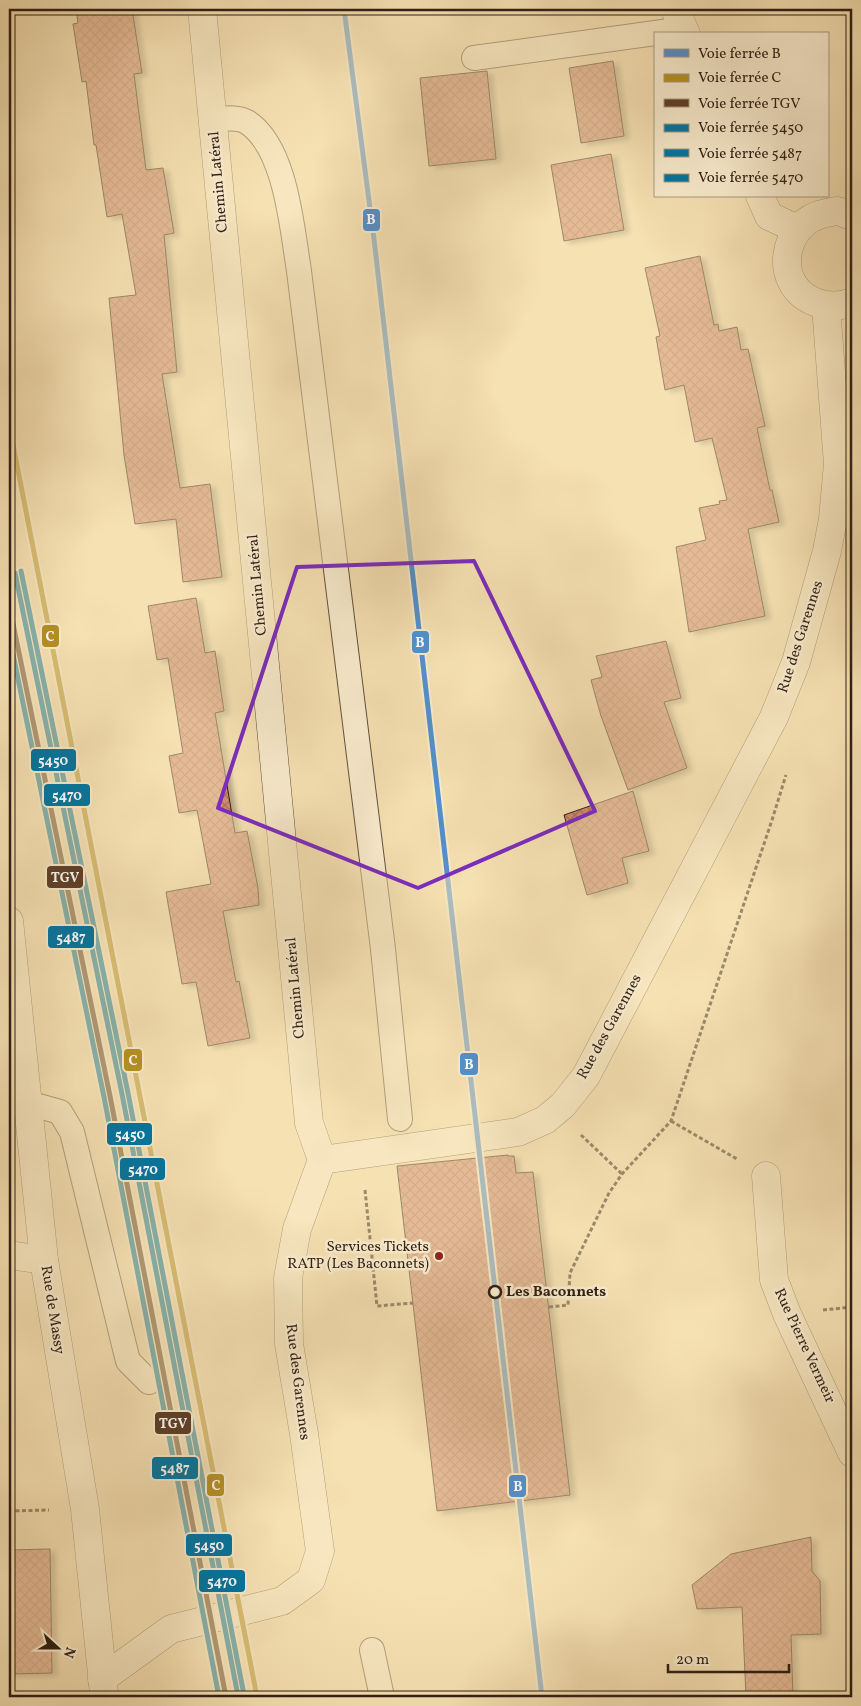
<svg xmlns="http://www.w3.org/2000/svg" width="861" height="1706" font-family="Vollkorn,serif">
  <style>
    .building { fill: url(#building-cross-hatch); stroke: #2f1f14; filter: url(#shadow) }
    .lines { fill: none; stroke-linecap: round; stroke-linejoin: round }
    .lane-casing { stroke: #61503c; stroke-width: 26 }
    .street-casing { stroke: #61503c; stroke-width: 29 }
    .path { stroke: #2f1f14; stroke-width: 3; stroke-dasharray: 4 2.5; stroke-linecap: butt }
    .lane { stroke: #f9ecce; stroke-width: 24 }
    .street { stroke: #f9ecce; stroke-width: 28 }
    .rail-1-casing { stroke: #f9ecce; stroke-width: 9 }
    .rail-2-casing { stroke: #f9ecce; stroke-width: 9 }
    .rail-3-casing { stroke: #f9ecce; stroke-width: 9 }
    .rail-4-casing { stroke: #f9ecce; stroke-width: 9 }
    .rail-5-casing { stroke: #f9ecce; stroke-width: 9 }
    .rail-6-casing { stroke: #f9ecce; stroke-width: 9 }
    .rail-1 { stroke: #5291ce; stroke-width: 5 }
    .rail-2 { stroke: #b69024; stroke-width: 5 }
    .rail-3 { stroke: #5c3e26; stroke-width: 5 }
    .rail-4 { stroke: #0075a1; stroke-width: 5 }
    .rail-5 { stroke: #0075a1; stroke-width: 5 }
    .rail-6 { stroke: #0075a1; stroke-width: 5 }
    .marked { fill: none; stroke: #7b2cbf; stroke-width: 4; stroke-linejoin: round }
    .poi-dot { fill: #8f2418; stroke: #f9ecce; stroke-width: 2 }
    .stop-dot { fill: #f9ecce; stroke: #2f1f14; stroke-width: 2.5 }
    .labels { text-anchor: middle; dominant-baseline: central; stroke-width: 5; stroke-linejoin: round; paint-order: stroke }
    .street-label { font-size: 15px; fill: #2f1f14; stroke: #f9ecce }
    .poi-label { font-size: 15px; fill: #2f1f14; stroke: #f9ecce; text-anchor: end }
    .stop-label { font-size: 15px; font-weight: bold; fill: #2f1f14; stroke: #f9ecce; text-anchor: start }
    .line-badge { stroke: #f9ecce; stroke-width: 2 }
    .badge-label { font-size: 14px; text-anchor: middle; font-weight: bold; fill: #fff }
  </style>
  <defs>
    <pattern id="building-cross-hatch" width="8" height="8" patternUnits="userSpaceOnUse" patternTransform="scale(1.25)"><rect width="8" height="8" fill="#d18a71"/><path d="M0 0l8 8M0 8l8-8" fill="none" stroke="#aa705c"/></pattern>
    <filter id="shadow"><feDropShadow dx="5.5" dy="3" stdDeviation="2.5" flood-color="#0004"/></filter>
  </defs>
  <rect width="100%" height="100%" fill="#f6e1b3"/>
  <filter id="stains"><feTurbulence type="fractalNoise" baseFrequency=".004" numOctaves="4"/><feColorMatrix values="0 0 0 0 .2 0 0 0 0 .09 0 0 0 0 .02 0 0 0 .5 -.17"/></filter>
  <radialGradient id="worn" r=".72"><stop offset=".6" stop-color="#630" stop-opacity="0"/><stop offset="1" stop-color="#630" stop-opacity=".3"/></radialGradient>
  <!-- building -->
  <g class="building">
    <path d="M76,9H132L142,73L134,74L146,170L163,168L174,233L164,235L177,372L162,374L180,488L210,484L222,577L183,582L176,519L135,524L124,455L109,298L136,295L122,214L107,217L96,145H94L86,81L82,82L73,24L78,23Z"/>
    <path d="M613,61L624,136L581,143L569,68Z"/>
    <path d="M487,71L496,159L429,166L420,78Z"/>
    <path d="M611,154L624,230L564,241L551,165Z"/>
    <path d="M700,256L714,325L718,324L719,331L737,327L741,350L748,349L765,426L757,428L770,490H772L779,522L748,529L765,616L689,632L676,547L706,540L699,508L720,504L719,501L727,500L712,438L695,442L684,385L665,390L656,337L660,336L645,268Z"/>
    <path d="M196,598L205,653L215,651L224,711L215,713L235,833L247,831L258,888L259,905L223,911L236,982L239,981L250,1038L208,1046L196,982L182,984L166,892L211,884L197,810L179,813L169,756L183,753L168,658L157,660L148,606Z"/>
    <path d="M666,641L681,698L664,702L687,768L628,790L601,716L591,680L602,677L596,656Z"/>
    <path d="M633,791L649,851L622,858L628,883L587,895L564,815Z"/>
    <path d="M508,1155V1156H514L516,1173L533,1172L570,1495L437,1511L397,1166Z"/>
    <path d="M811,1537L812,1571L820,1581L821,1634L791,1635L793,1697H746L742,1607L697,1609L692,1585L731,1554Z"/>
    <path d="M50,1549L52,1673L9,1674V1550Z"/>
  </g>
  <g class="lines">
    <defs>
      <g id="lane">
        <path d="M474,58L684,29"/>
        <path d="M213,120C224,119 237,116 247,122C286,147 292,228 299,271L383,949L400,1119"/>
        <path d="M28,1103L60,1112L72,1132L128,1361L149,1382"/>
        <path d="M372,1650L382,1697"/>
      </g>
      <g id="street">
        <path d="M202,9L309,1123L322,1160"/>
        <path d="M675,9L686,34"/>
        <path d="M760,196L769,216L797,229"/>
        <path d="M852,216C848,215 842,212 838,211C834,211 829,213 826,213C782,221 771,285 815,302C828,307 839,307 852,302"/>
        <path d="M9,921L44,1260L85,1509L104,1693"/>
        <path d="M766,1176L774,1280L787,1314L852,1453"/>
        <path d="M9,1255L44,1260"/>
        <path d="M102,1679L171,1629L282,1601L311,1580L320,1551L304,1434L289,1344L288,1278L297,1229L322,1160L518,1132L545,1120L563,1105L586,1076L774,717L796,662L827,551L833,519L838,464L826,306"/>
      </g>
    </defs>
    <!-- lane casing -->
    <use href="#lane" class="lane-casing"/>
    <!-- street casing -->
    <use href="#street" class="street-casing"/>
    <!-- path -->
    <g class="path">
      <path d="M671,1121L737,1159"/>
      <path d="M581,1135L622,1174"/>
      <path d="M365,1190L377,1306L413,1303"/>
      <path d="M549,1307L568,1305L570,1273L609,1193L622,1174L671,1121L772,820L786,775"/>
      <path d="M823,1310L852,1307"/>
      <path d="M9,1511L49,1510"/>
    </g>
    <!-- lane -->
    <use href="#lane" class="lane"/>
    <!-- street -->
    <use href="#street" class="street"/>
    <defs>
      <path id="rail-1" d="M344,9L374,239L542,1697"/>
      <path id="rail-2" d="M9,424L257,1697"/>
      <path id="rail-3" d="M9,604L110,1096L226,1697"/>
      <path id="rail-4" d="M15,573L122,1094L238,1696"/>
      <path id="rail-5" d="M9,635L104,1097L219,1697"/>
      <path id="rail-6" d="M21,571L128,1093L244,1695"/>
    </defs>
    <!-- rail-1 casing -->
    <use href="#rail-1" class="rail-1-casing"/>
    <!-- rail-2 casing -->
    <use href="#rail-2" class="rail-2-casing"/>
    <!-- rail-3 casing -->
    <use href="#rail-3" class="rail-3-casing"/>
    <!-- rail-4 casing -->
    <use href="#rail-4" class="rail-4-casing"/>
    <!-- rail-5 casing -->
    <use href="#rail-5" class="rail-5-casing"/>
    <!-- rail-6 casing -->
    <use href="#rail-6" class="rail-6-casing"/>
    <!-- rail-1 -->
    <use href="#rail-1" class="rail-1"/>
    <!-- rail-2 -->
    <use href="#rail-2" class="rail-2"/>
    <!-- rail-3 -->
    <use href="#rail-3" class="rail-3"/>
    <!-- rail-4 -->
    <use href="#rail-4" class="rail-4"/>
    <!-- rail-5 -->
    <use href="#rail-5" class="rail-5"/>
    <!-- rail-6 -->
    <use href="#rail-6" class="rail-6"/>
  </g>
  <!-- marked area -->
  <path d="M0 0H861V1706H0ZM474,561L595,811L418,888L218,808L297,567Z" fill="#f6e1b3" fill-opacity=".55" fill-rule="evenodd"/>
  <path class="marked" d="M474,561L595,811L418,888L218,808L297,567Z"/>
  <!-- markers -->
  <circle class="poi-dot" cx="439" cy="1256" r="5"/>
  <circle class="stop-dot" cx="495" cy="1292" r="6"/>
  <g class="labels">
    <!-- street labels -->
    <g class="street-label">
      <text transform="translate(219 182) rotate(-95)">Chemin Latéral</text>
      <text transform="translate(258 585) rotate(-95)">Chemin Latéral</text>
      <text transform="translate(801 637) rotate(-72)">Rue des Garennes</text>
      <text transform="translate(296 988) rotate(-95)">Chemin Latéral</text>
      <text transform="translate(610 1027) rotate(-61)">Rue des Garennes</text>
      <text transform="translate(52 1310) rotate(81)">Rue de Massy</text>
      <text transform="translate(804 1346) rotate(65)">Rue Pierre Vermeir</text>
      <text transform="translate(297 1382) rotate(83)">Rue des Garennes</text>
    </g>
    <!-- poi labels -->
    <g class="poi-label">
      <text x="429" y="1247">Services Tickets<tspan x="429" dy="17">RATP (Les Baconnets)</tspan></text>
    </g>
    <!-- stop labels -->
    <g class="stop-label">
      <text x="506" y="1292">Les Baconnets</text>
    </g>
  </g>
  <g class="line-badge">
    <rect x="362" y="208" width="19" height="24" rx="5" fill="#5291ce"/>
    <rect x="41" y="624" width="19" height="24" rx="5" fill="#b69024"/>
    <rect x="411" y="630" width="19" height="24" rx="5" fill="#5291ce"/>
    <rect x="30" y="748" width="47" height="24" rx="5" fill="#0075a1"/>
    <rect x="43" y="783" width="48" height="24" rx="5" fill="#0075a1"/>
    <rect x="46" y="865" width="38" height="24" rx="5" fill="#5c3e26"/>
    <rect x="47" y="925" width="48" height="24" rx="5" fill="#0075a1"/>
    <rect x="123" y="1048" width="20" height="24" rx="5" fill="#b69024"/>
    <rect x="459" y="1052" width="20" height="24" rx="5" fill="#5291ce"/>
    <rect x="106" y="1122" width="47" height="24" rx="5" fill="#0075a1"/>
    <rect x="119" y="1157" width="47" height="24" rx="5" fill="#0075a1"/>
    <rect x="154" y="1411" width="38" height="24" rx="5" fill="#5c3e26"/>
    <rect x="151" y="1456" width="48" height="24" rx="5" fill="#0075a1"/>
    <rect x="206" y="1473" width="19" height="24" rx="5" fill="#b69024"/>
    <rect x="508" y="1474" width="19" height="24" rx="5" fill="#5291ce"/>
    <rect x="185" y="1533" width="48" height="24" rx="5" fill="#0075a1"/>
    <rect x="198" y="1569" width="48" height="24" rx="5" fill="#0075a1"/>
  </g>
  <g class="badge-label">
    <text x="371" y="224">B</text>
    <text x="50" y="641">C</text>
    <text x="420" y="647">B</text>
    <text x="53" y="765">5450</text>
    <text x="67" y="800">5470</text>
    <text x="65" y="882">TGV</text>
    <text x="71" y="942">5487</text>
    <text x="133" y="1065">C</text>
    <text x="469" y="1069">B</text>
    <text x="130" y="1139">5450</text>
    <text x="143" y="1174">5470</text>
    <text x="173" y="1428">TGV</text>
    <text x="175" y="1473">5487</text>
    <text x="216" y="1490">C</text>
    <text x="518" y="1491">B</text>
    <text x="209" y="1550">5450</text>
    <text x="222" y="1586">5470</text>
  </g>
  <!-- margin -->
  <rect width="861" height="1706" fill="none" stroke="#f6e1b3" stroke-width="30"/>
  <rect x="10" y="10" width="841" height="1686" fill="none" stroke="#2f1f14" stroke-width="2.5"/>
  <rect x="15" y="15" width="831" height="1676" fill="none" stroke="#2f1f14"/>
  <!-- legend -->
  <rect x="654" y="32" width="175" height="165" fill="#f9ecce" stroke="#a89a84"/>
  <rect x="664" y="49" width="25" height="8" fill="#5291ce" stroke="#a89a84"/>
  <text x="698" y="58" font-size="15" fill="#2f1f14">Voie ferrée B</text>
  <rect x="664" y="74" width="25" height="8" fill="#b69024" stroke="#a89a84"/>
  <text x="698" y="82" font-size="15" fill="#2f1f14">Voie ferrée C</text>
  <rect x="664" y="99" width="25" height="8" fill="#5c3e26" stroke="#a89a84"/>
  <text x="698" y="108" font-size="15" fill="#2f1f14">Voie ferrée TGV</text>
  <rect x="664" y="124" width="25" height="8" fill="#0075a1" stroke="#a89a84"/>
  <text x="698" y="132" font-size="15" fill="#2f1f14">Voie ferrée 5450</text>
  <rect x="664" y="149" width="25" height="8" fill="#0075a1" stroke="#a89a84"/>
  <text x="698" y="158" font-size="15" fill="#2f1f14">Voie ferrée 5487</text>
  <rect x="664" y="174" width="25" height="8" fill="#0075a1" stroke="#a89a84"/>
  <text x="698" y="182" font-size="15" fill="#2f1f14">Voie ferrée 5470</text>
  <!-- north arrow -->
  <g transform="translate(58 1648) rotate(111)" stroke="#f9ecce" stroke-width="4" paint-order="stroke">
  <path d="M0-4L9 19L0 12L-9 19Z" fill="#2f1f14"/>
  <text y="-8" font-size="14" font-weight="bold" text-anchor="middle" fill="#2f1f14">N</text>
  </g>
  <!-- scale -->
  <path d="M668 1664v8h121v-8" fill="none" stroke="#2f1f14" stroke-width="2.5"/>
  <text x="676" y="1664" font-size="15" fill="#2f1f14" stroke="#f9ecce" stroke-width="4" paint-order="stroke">20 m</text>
  <rect width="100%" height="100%" filter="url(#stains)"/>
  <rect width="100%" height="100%" fill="url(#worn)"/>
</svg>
